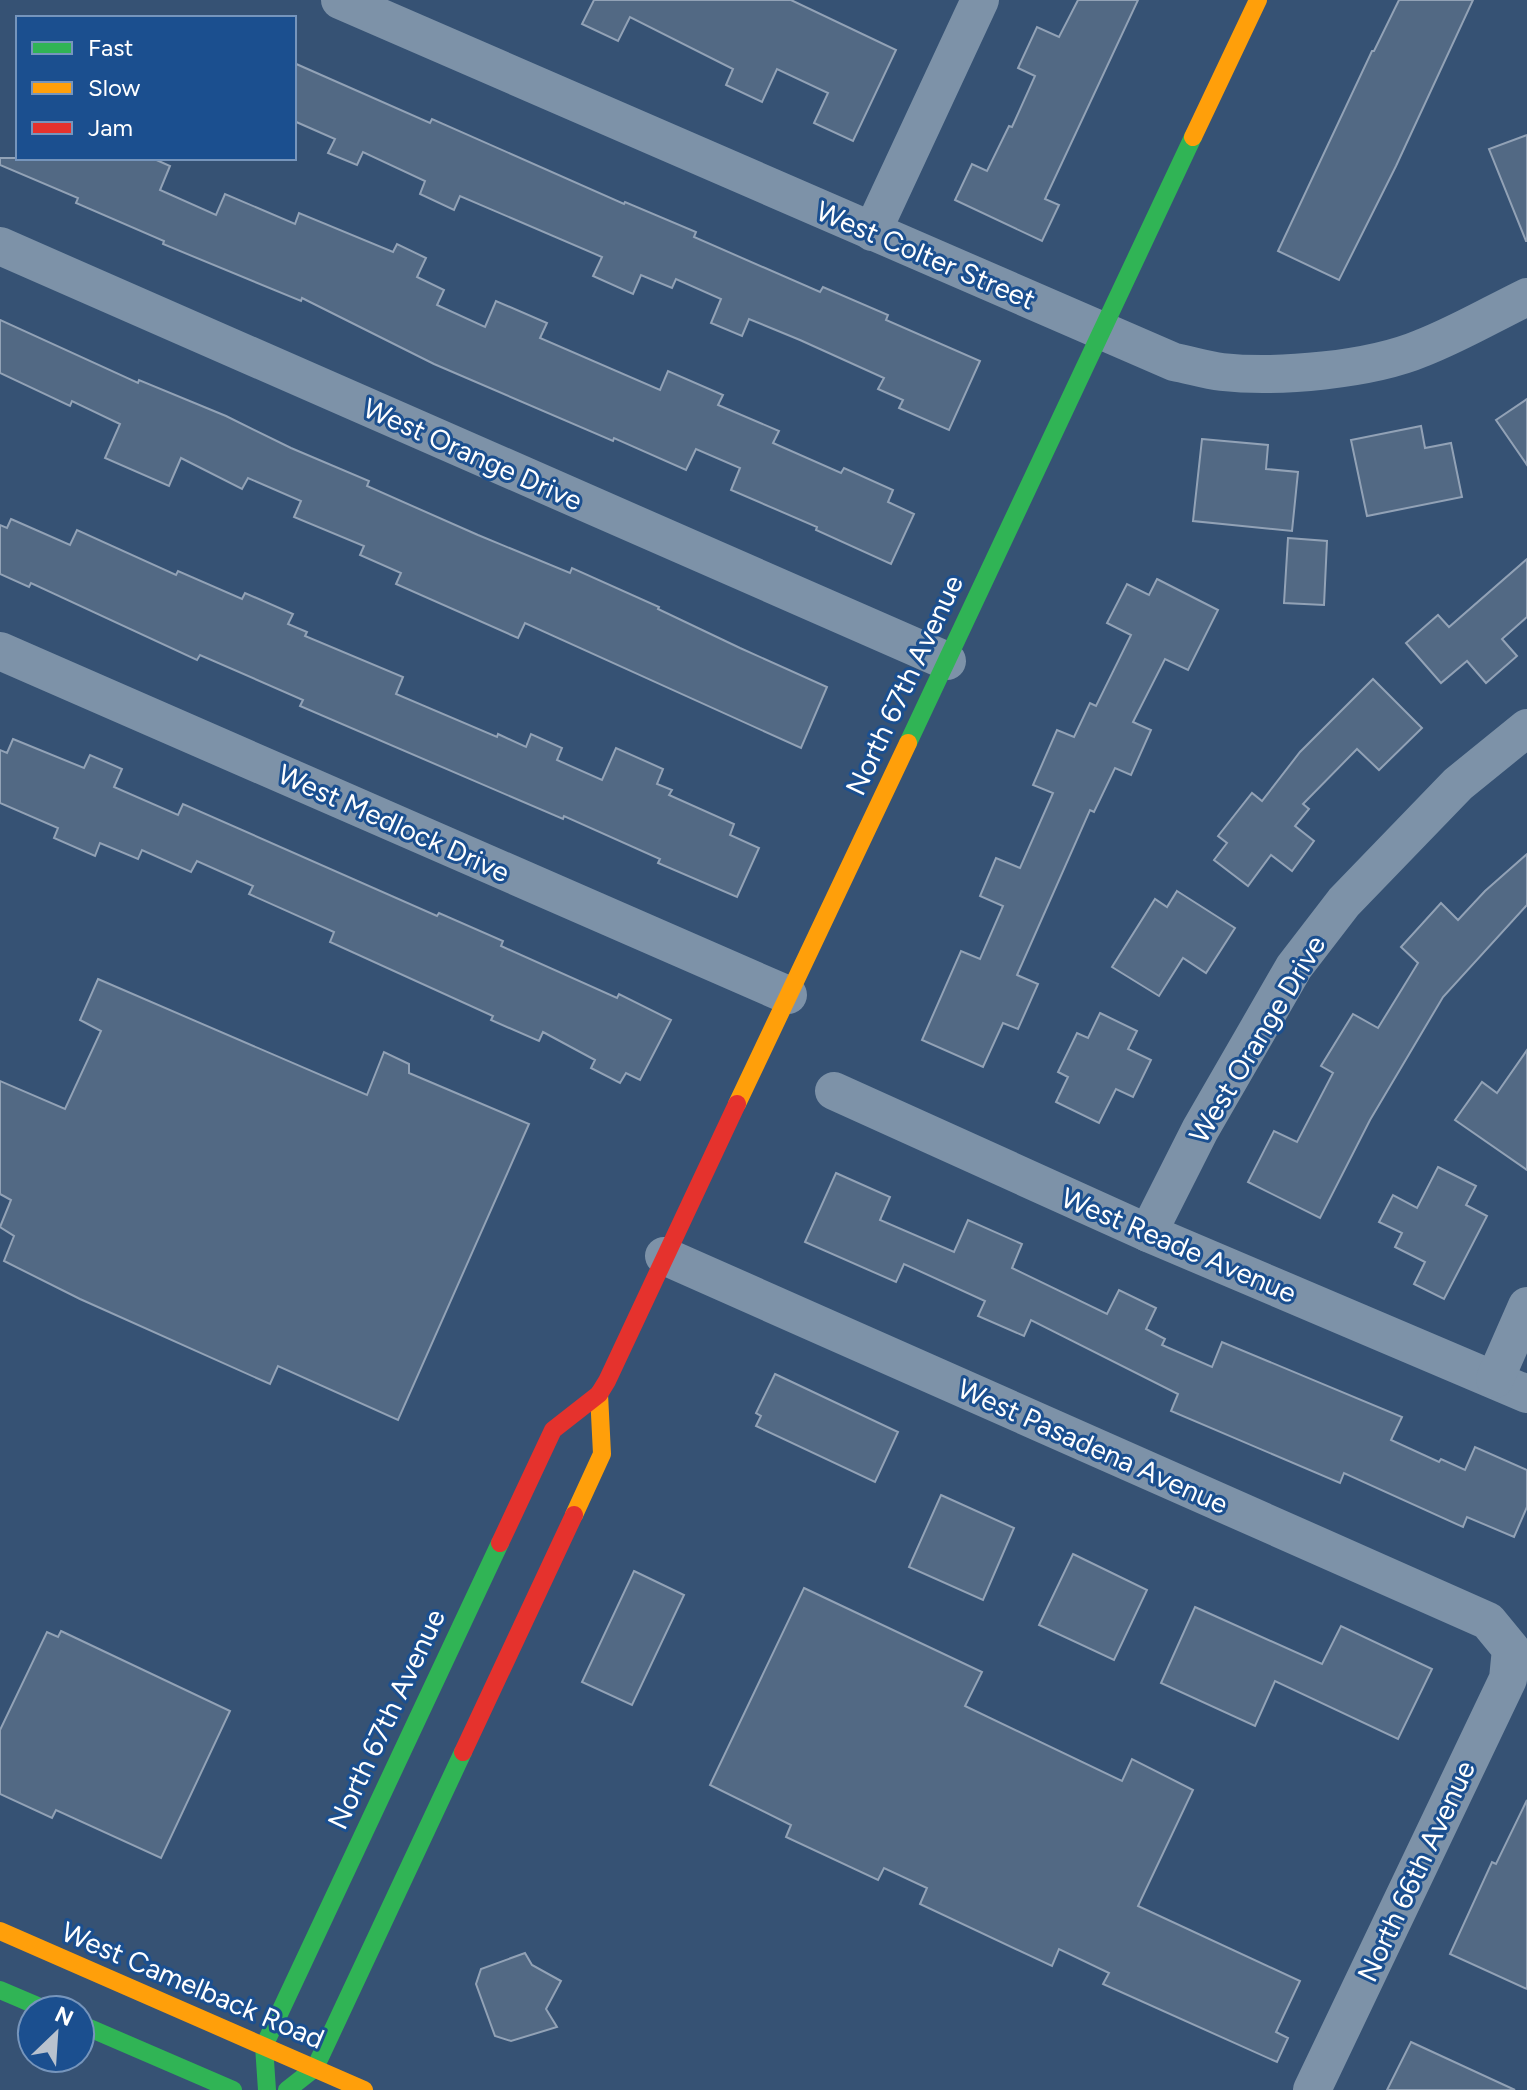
<svg xmlns="http://www.w3.org/2000/svg" width="1527" height="2090" font-family="Figtree,sans-serif">
  <style>
    .building { fill: #526984; stroke: #92a2b6; stroke-width: 2 }
    .lines { fill: none; stroke-linecap: round; stroke-linejoin: round }
    .street { stroke: #7d92a8; stroke-width: 38 }
    .fast { stroke: #30b455; stroke-width: 18 }
    .slow { stroke: #ff9f0a; stroke-width: 18 }
    .jam { stroke: #e5322d; stroke-width: 18 }
    .labels { text-anchor: middle; dominant-baseline: central; stroke-width: 6; stroke-linejoin: round; paint-order: stroke }
    .street-label { font-size: 28px; fill: #fff; stroke: #1b4f8f }
  </style>
  <rect width="100%" height="100%" fill="#365274"/>
  <!-- building -->
  <g class="building">
    <path d="M594,0H791L896,50L853,141L814,123L828,93L777,69L762,102L726,85L733,69L630,17L618,41L582,24Z"/>
    <path d="M1078,0H1138L1045,199L1059,205L1042,241L955,200L972,164L987,171L1009,126L1012,127L1035,76L1018,68L1037,27L1059,37Z"/>
    <path d="M1399,0H1473L1396,166L1339,280L1278,251L1372,51H1374Z"/>
    <path d="M294,63L430,123L432,119L624,204L625,202L696,232L694,237L820,292L823,287L888,315L886,320L980,361L949,430L899,408L903,400L878,389L884,378L800,340L749,319L742,336L711,323L721,299L676,279L672,288L641,275L633,294L593,276L602,257L460,196L454,210L420,194L425,181L363,152L357,165L328,153L335,139L294,121Z"/>
    <path d="M1527,135V241H1526L1489,149Z"/>
    <path d="M0,158H152L170,166L160,190L216,215L225,194L295,224L299,213L393,252L397,244L426,258L417,277L444,290L437,305L485,327L496,301L547,323L540,338L660,390L668,371L723,395L718,405L779,431L773,443L841,473L844,468L893,490L888,502L914,514L891,564L816,530L817,527L731,490L740,468L696,449L686,470L614,438L613,441L434,364L302,298L301,301L163,244L164,241L76,203L78,198L0,165Z"/>
    <path d="M0,320L138,383L139,380L226,416L291,448L369,481L367,486L478,535L570,573L572,568L659,607L658,609L740,648L827,687L801,748L525,623L518,638L396,584L401,573L360,555L364,546L294,517L301,501L248,478L242,489L181,458L169,486L105,458L120,424L72,401L70,406L0,373Z"/>
    <path d="M1527,399V465L1496,420Z"/>
    <path d="M1421,426L1425,448L1451,443L1462,497L1367,516L1351,440Z"/>
    <path d="M1202,439L1268,445L1266,469L1298,472L1292,531L1193,521Z"/>
    <path d="M11,519L70,545L77,530L176,575L178,571L242,599L245,593L293,614L288,624L307,632L305,636L403,677L396,694L497,737L498,734L526,747L531,734L562,748L557,760L602,780L616,748L663,769L657,784L672,790L669,795L734,824L730,835L759,848L737,897L658,863L660,859L564,816L563,819L300,706L303,700L200,655L197,660L31,583L29,587L0,574V525L7,528Z"/>
    <path d="M1288,538L1327,541L1324,605L1284,603Z"/>
    <path d="M1527,559V617L1502,639L1517,656L1486,683L1467,661L1441,683L1406,643L1438,615L1449,627Z"/>
    <path d="M1157,579L1218,610L1188,670L1165,659L1133,722L1151,730L1131,775L1115,768L1094,812L1090,810L1017,975L1038,984L1018,1029L1003,1023L983,1067L922,1040L961,951L980,959L1003,906L980,896L996,858L1020,868L1053,793L1033,785L1057,730L1074,737L1090,703L1096,706L1131,635L1107,623L1127,584L1149,595Z"/>
    <path d="M1373,679L1422,728L1379,770L1357,749L1303,804L1309,809L1295,826L1314,841L1292,871L1271,855L1248,886L1214,860L1227,843L1218,836L1252,793L1262,801L1300,752Z"/>
    <path d="M13,739L84,768L90,755L122,769L114,787L178,815L183,804L437,916L439,913L503,941L501,946L617,998L619,994L671,1020L640,1080L626,1073L620,1083L591,1068L595,1060L543,1032L539,1041L491,1020L493,1016L330,942L334,932L249,894L253,886L197,861L191,872L142,850L138,859L100,843L95,856L54,838L58,828L0,803V750L7,753Z"/>
    <path d="M1527,854V905L1443,997L1370,1120L1320,1218L1248,1182L1274,1131L1297,1142L1333,1073L1321,1066L1353,1014L1378,1028L1418,963L1401,947L1441,903L1458,920L1485,891Z"/>
    <path d="M1177,891L1235,928L1206,973L1183,958L1159,996L1112,967L1155,899L1167,907Z"/>
    <path d="M98,979L367,1095L384,1052L409,1064V1073L529,1124L398,1420L278,1366L270,1384L80,1299L4,1261L14,1236L0,1227L11,1200L0,1194V1081L65,1109L101,1031L80,1020Z"/>
    <path d="M1100,1013L1137,1031L1128,1049L1151,1060L1133,1097L1116,1089L1099,1123L1056,1102L1068,1077L1058,1072L1077,1033L1088,1038Z"/>
    <path d="M1527,1050V1170L1455,1120L1482,1082L1497,1093Z"/>
    <path d="M1438,1167L1476,1186L1466,1205L1487,1216L1444,1299L1414,1284L1425,1262L1395,1247L1402,1233L1379,1222L1393,1195L1417,1208Z"/>
    <path d="M836,1173L890,1197L880,1220L954,1252L968,1220L1022,1244L1012,1268L1107,1314L1119,1290L1156,1308L1146,1329L1165,1339L1162,1345L1212,1367L1222,1342L1402,1417L1391,1440L1439,1462L1441,1459L1465,1470L1475,1447L1527,1470V1507L1514,1537L1467,1517L1463,1527L1344,1473L1340,1483L1171,1411L1178,1394L1031,1320L1024,1336L978,1316L985,1301L904,1264L896,1282L805,1242Z"/>
    <path d="M775,1374L898,1432L875,1482L756,1426L761,1416L756,1413Z"/>
    <path d="M941,1495L1014,1528L983,1600L909,1567Z"/>
    <path d="M1073,1554L1147,1590L1114,1660L1039,1625Z"/>
    <path d="M634,1571L684,1595L632,1705L582,1682Z"/>
    <path d="M804,1588L982,1672L965,1706L1122,1781L1132,1759L1193,1790L1138,1906L1300,1981L1276,2032L1288,2038L1277,2062L1103,1984L1109,1973L1059,1949L1052,1966L920,1904L927,1888L884,1868L878,1880L786,1837L791,1825L710,1785Z"/>
    <path d="M1195,1607L1322,1664L1341,1626L1432,1669L1398,1739L1275,1681L1255,1726L1161,1683Z"/>
    <path d="M61,1631L230,1711L161,1858L56,1810L52,1818L0,1794V1730L47,1632L58,1637Z"/>
    <path d="M1527,1800V1989L1450,1954L1492,1862L1496,1864Z"/>
    <path d="M525,1953L532,1965L561,1981L546,2009L557,2027L511,2041L495,2036L476,1984L481,1969Z"/>
    <path d="M1411,2042L1515,2090H1387Z"/>
  </g>
  <g class="lines">
    <!-- street -->
    <g class="street">
      <path d="M340,0L1174,362C1190,365 1206,370 1222,372C1278,378 1370,370 1422,348C1458,334 1492,314 1527,297"/>
      <path d="M872,232L980,0"/>
      <path d="M0,246L947,661"/>
      <path d="M0,651L788,995"/>
      <path d="M834,1091L1148,1233L1527,1394"/>
      <path d="M1148,1233L1200,1130L1294,967L1344,902L1458,784L1527,728"/>
      <path d="M664,1256L1488,1621L1511,1649L1508,1679L1312,2090"/>
      <path d="M1495,1379L1527,1306"/>
    </g>
    <!-- fast -->
    <g class="fast">
      <path d="M908,743L1193,137"/>
      <path d="M0,1990L47,2010"/>
      <path d="M80,2024L233,2090"/>
      <path d="M267,2090L264,2046L500,1543"/>
      <path d="M287,2090L315,2068L463,1752"/>
    </g>
    <!-- slow -->
    <g class="slow">
      <path d="M1193,137L1258,0"/>
      <path d="M737,1104L908,743"/>
      <path d="M574,1515L602,1454L599,1394"/>
      <path d="M0,1931L364,2090"/>
    </g>
    <!-- jam -->
    <g class="jam">
      <path d="M500,1543L553,1430L599,1394L607,1381L737,1104"/>
      <path d="M463,1752L574,1515"/>
    </g>
  </g>
  <g class="labels">
    <!-- street labels -->
    <g class="street-label">
      <text transform="translate(926 255) rotate(23)">West Colter Street</text>
      <text transform="translate(473 454) rotate(24)">West Orange Drive</text>
      <text transform="translate(904 685) rotate(-65)">North 67th Avenue</text>
      <text transform="translate(394 823) rotate(24)">West Medlock Drive</text>
      <text transform="translate(1257 1039) rotate(-59)">West Orange Drive</text>
      <text transform="translate(1179 1245) rotate(23)">West Reade Avenue</text>
      <text transform="translate(1093 1446) rotate(24)">West Pasadena Avenue</text>
      <text transform="translate(386 1719) rotate(-65)">North 67th Avenue</text>
      <text transform="translate(1416 1871) rotate(-65)">North 66th Avenue</text>
      <text transform="translate(193 1985) rotate(23)">West Camelback Road</text>
    </g>
  </g>
  <!-- legend -->
  <rect x="16" y="16" width="280" height="144" fill="#1b4f8f" stroke="#7695bc" stroke-width="2"/>
  <rect x="32" y="42" width="40" height="12" fill="#30b455" stroke="#7695bc" stroke-width="2"/>
  <text x="88" y="56" font-size="24" fill="#ffffff">Fast</text>
  <rect x="32" y="82" width="40" height="12" fill="#ff9f0a" stroke="#7695bc" stroke-width="2"/>
  <text x="88" y="96" font-size="24" fill="#ffffff">Slow</text>
  <rect x="32" y="122" width="40" height="12" fill="#e5322d" stroke="#7695bc" stroke-width="2"/>
  <text x="88" y="136" font-size="24" fill="#ffffff">Jam</text>
  <!-- north arrow -->
  <g transform="translate(56 2034) rotate(25)"><circle r="38" fill="#1b4f8f" stroke="#7695bc" stroke-width="2"/>
  <path d="M0-6L14 30L0 20L-14 30Z" fill="#b9c2ce"/>
  <text y="-12" font-size="22" font-weight="bold" text-anchor="middle" fill="#ffffff">N</text>
  </g>
</svg>
